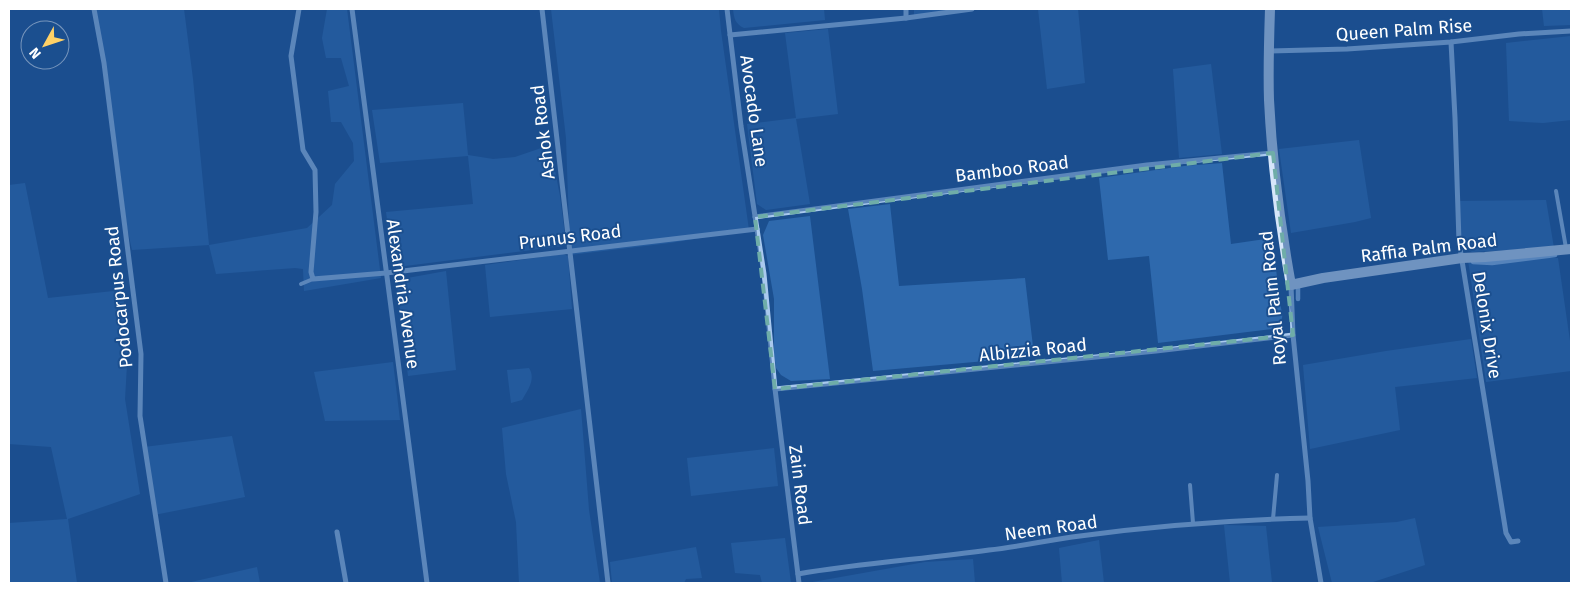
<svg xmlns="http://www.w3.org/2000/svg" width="1580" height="592" font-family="'Fira Sans',sans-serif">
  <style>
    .green { fill: #2e69ad }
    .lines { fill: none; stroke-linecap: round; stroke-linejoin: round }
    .stream { stroke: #9cc4f0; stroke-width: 4.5 }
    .lane { stroke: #a9c9ee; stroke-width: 4 }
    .street { stroke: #a9c9ee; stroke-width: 5 }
    .secondary { stroke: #d6e6fa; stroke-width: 10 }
    .marked { fill: none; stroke: #6fada8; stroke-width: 4; stroke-dasharray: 10 6; stroke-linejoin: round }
    .labels { text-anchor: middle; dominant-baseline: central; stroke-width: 4; stroke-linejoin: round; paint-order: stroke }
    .street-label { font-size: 18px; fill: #fff; stroke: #1b4f8f }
  </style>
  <rect width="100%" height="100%" fill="#1b4f8f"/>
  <!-- green -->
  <g class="green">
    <path d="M96,9H184L193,79L209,245L307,228L332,205L335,184L354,161L353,143L341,122H331L328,91L349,86L341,58H326L322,38L327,9H347L381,278L304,291L303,269L295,268L216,274L209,245L132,250L127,227Z"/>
    <path d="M551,9H719L721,31L749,230L670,243L570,255L566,138Z"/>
    <path d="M733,9H824L825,20L744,28C735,24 734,18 733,9Z"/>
    <path d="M914,9H977L914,15Z"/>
    <path d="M1038,9H1078L1085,83L1047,89Z"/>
    <path d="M1542,9H1571V25L1544,26Z"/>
    <path d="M828,29L838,114L796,119L810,204L766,210L757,204L747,124L796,118L785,33Z"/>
    <path d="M1571,36V120L1543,123L1509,121L1506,43Z"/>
    <path d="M1211,64L1222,154L1179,158L1173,69Z"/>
    <path d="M463,103L468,155L493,159L515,157L550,145L560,196L566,243L563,246L397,267L393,263L386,212L473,204L468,156L380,163L372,110Z"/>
    <path d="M1359,140L1371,218L1355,222L1291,233L1279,149Z"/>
    <path d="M1222,163L1231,244L1272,238L1281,308C1284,319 1282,323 1272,329L1158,343L1149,256L1108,260L1099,178L1184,166Z"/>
    <path d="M25,183L48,298L123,290L128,347L125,399L140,494L68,519L77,583H9V523L67,519L51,447L9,444V185Z"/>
    <path d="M1546,200L1554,248L1472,252C1456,245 1461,216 1460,201Z"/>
    <path d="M890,204L899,286L1025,278L1034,355L997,360L873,371L862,289L848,209Z"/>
    <path d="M810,216L830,379L791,381L781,375L776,368L774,354V299L763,235L769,221Z"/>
    <path d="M563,254L568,256L572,309L490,317L485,265Z"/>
    <path d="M1517,257L1558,258L1571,348V371L1486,382L1468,260Z"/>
    <path d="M446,271L456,370L408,376L397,286L402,279Z"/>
    <path d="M1471,339L1477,378L1395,387L1400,430L1310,449L1303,365L1386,351Z"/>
    <path d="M393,362L400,420L325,421L314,372Z"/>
    <path d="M529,368C536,379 528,390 522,400L511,403L507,370Z"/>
    <path d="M581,409L589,510L600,583H519L516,522L506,474L502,428Z"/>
    <path d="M232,436L245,497L154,515L144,447Z"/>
    <path d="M774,448L778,486L691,496L687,458Z"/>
    <path d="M1415,518L1425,565L1370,583H1332L1318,527L1397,522Z"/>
    <path d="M1224,525L1266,526L1272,583H1230Z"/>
    <path d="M785,538L791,583H762L760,575L735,573L731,543Z"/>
    <path d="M1099,540L1104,583H1062L1059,548Z"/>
    <path d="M696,547L702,578L686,579L684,583H612L610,562Z"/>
    <path d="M973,559L975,583H807L925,562Z"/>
    <path d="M257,567L260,583H187Z"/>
  </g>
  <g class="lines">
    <!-- stream -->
    <g class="stream">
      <path d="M1473,262L1492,263L1555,255"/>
      <path d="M1298,285V299"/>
    </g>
    <!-- lane -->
    <g class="lane">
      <path d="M1556,191L1566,248"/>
      <path d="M301,284L313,279"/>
      <path d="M1190,485L1193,523"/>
      <path d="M1273,519L1277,475"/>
    </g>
    <!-- street -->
    <g class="street">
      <path d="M94,9L104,63L141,354L140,416L166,583"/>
      <path d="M299,9L291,56L303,150L315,170L316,212L311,272L313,279L386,273L757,229"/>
      <path d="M352,9L427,583"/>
      <path d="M542,9L608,583"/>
      <path d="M727,9L741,126L764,274L775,389L799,583"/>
      <path d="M906,9V18"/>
      <path d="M730,35L906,18L972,9"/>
      <path d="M1451,42L1455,118L1459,242L1506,533L1511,542L1518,541"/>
      <path d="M1269,51L1347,49L1451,42L1519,34L1571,31"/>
      <path d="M755,217L1147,165L1273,153"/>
      <path d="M1291,285L1293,335L1308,481L1310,518L1321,583"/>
      <path d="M775,389L1156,351L1293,335"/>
      <path d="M337,532L346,583"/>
      <path d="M798,574C861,563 926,559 989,550C1017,547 1044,541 1072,537C1151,526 1230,520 1310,518"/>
    </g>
    <!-- secondary -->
    <path class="secondary" d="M1270,9C1269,39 1268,70 1269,100C1272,162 1280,224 1291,285L1323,278L1462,258L1485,257L1571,249"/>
  </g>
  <!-- marked area -->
  <path d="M0 0H1580V592H0ZM1273,153L1293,335L775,389L755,217Z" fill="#1b4f8f" fill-opacity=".55" fill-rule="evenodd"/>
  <path class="marked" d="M1273,153L1293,335L775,389L755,217Z"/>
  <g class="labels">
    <!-- street labels -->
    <g class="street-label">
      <text transform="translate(1404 30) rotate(-4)">Queen Palm Rise</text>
      <text transform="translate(754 111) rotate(82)">Avocado Lane</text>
      <text transform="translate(543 132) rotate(-97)">Ashok Road</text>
      <text transform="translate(1012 169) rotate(-7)">Bamboo Road</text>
      <text transform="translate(570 237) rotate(-7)">Prunus Road</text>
      <text transform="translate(1429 248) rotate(-7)">Raffia Palm Road</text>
      <text transform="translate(403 294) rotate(82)">Alexandria Avenue</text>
      <text transform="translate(119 297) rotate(-96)">Podocarpus Road</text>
      <text transform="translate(1273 298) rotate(-96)">Royal Palm Road</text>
      <text transform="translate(1487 325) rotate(81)">Delonix Drive</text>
      <text transform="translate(1033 350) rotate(-6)">Albizzia Road</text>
      <text transform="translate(800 485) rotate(83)">Zain Road</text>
      <text transform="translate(1051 528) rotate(-8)">Neem Road</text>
    </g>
  </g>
  <!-- border -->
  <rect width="1580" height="592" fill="none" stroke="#ffffff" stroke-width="20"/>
  <!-- north arrow -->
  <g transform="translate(45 45) rotate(230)"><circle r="24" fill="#1b4f8f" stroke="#7695bc"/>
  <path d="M0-4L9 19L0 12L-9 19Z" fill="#ffd166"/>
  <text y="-8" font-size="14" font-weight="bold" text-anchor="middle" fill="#ffffff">N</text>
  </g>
</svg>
